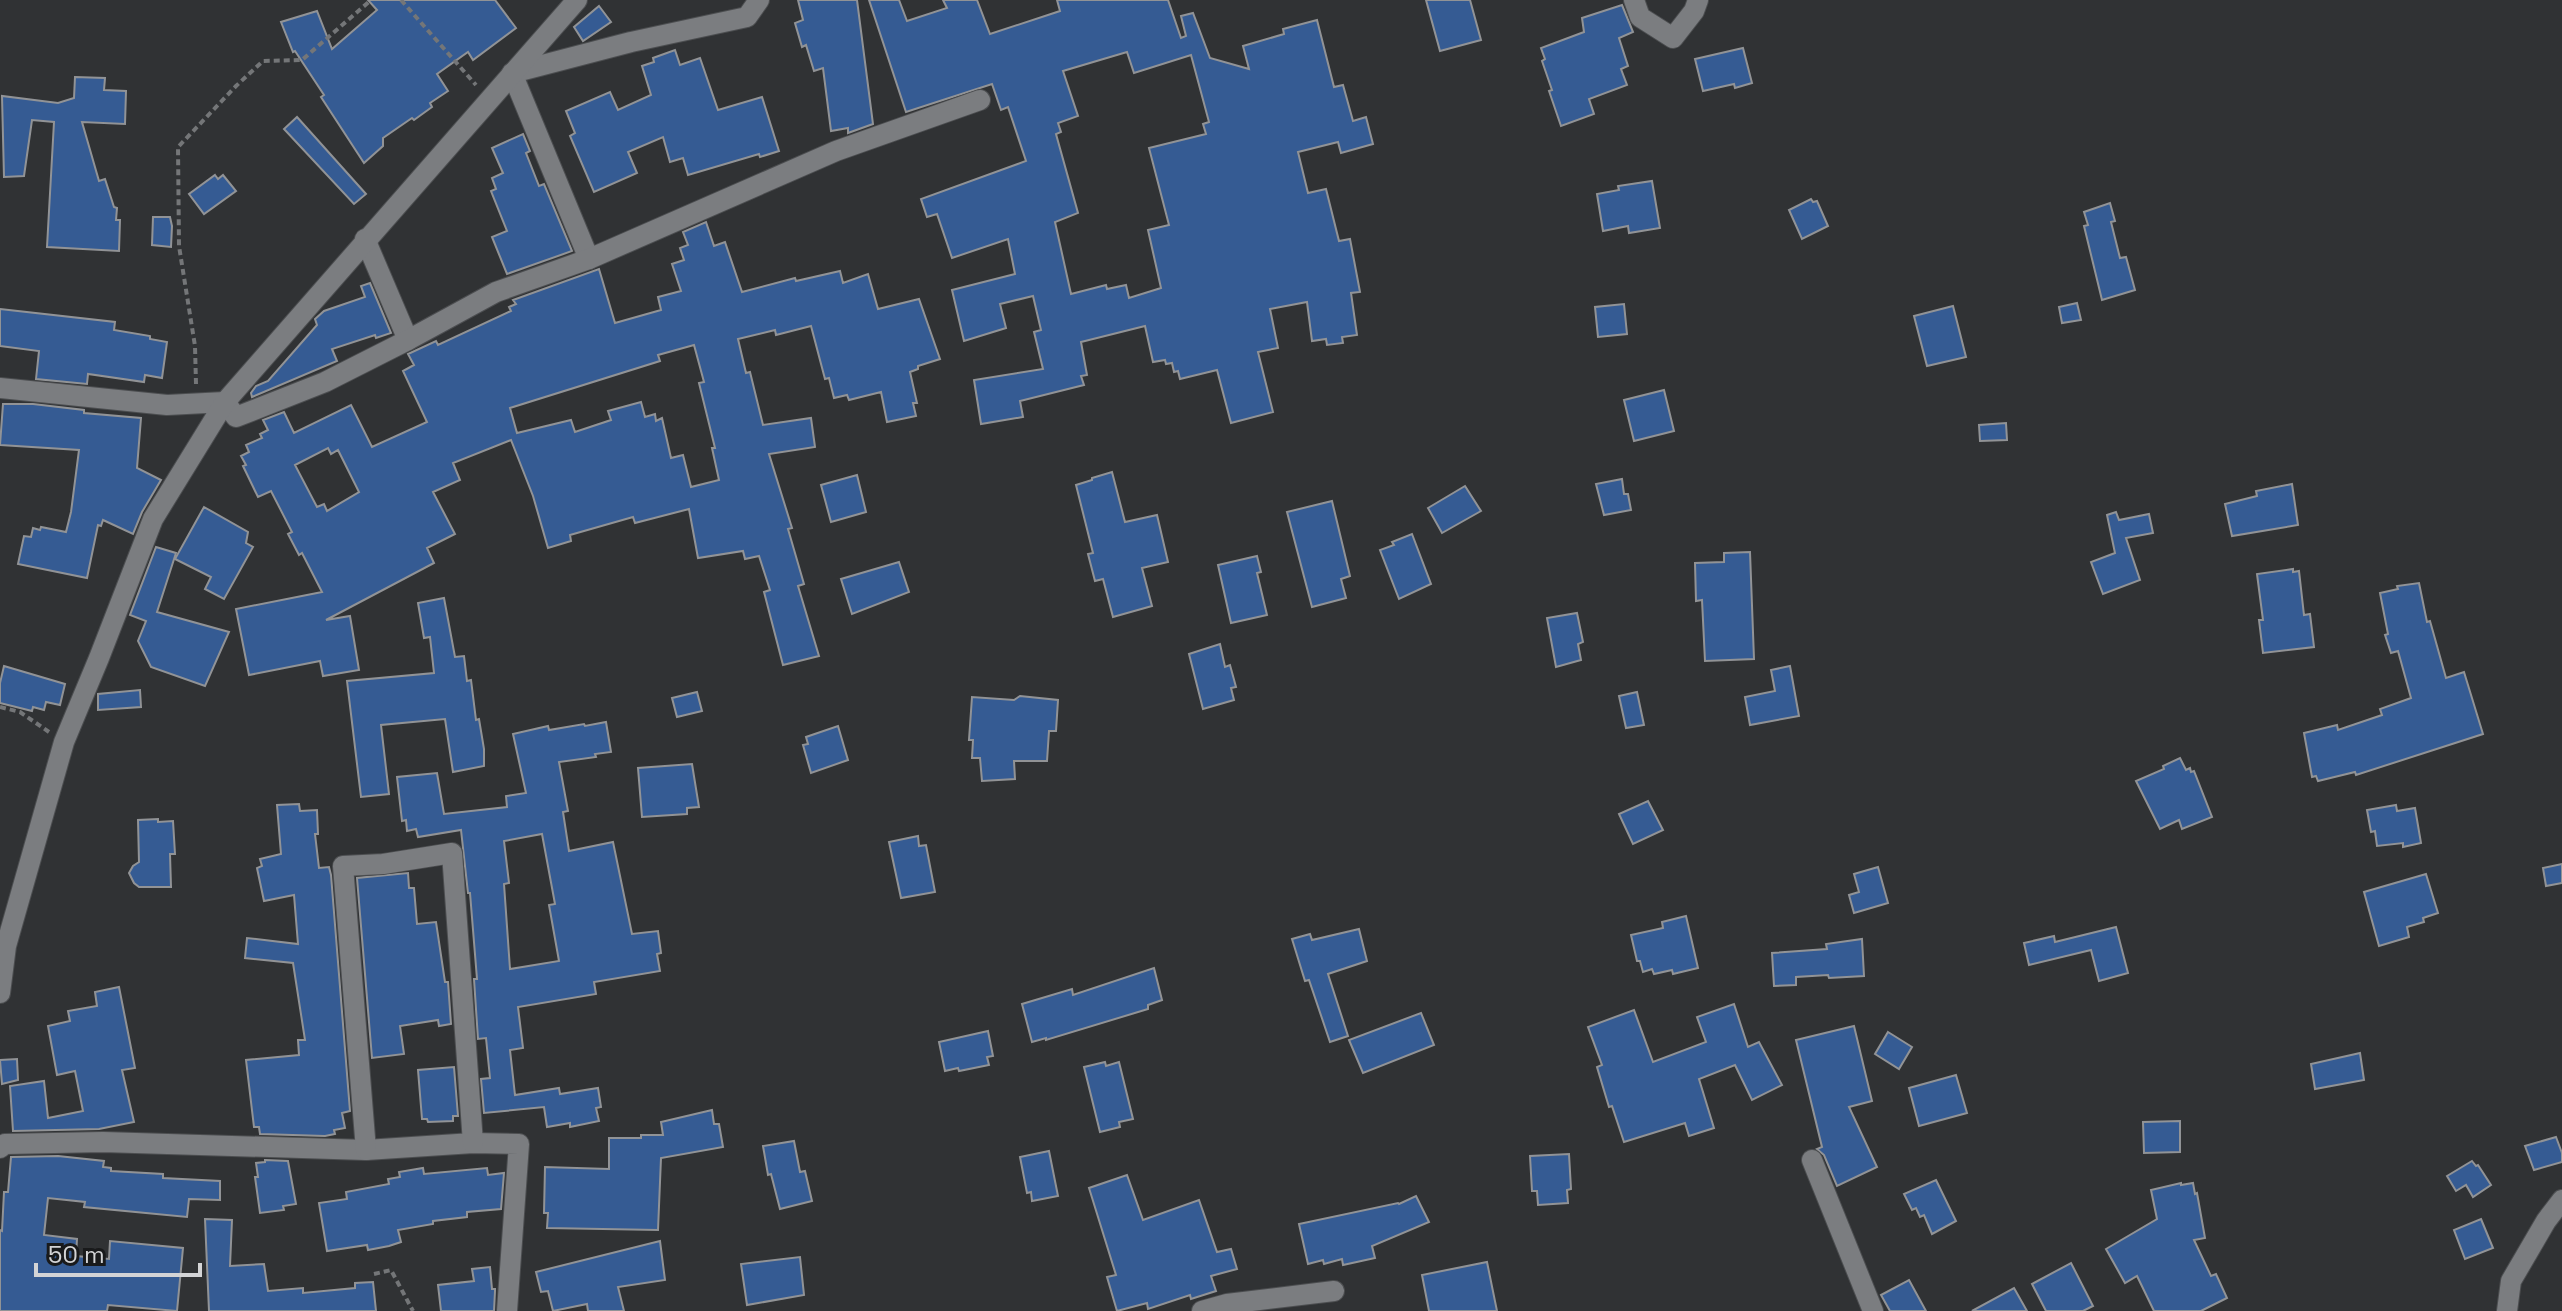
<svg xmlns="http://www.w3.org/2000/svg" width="2562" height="1311" font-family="'Space Grotesk',sans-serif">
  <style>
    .building { fill: #355b93; stroke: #919396; stroke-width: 2; fill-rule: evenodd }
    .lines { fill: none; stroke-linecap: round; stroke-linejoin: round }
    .minor-casing { stroke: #4c4e50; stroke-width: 22 }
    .path { stroke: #747678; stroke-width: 4; stroke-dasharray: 6 4; stroke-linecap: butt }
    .minor { stroke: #7b7d80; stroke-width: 20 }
  </style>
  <rect width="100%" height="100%" fill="#303234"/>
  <!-- building -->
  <g class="building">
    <path d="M368,0H495L516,28L473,60L468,52L437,74L448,91L430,103L432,107L414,120L412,118L383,138V146L364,163L321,97L324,95L295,51L293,52L281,22L317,11L332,49L377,10Z"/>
    <path d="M798,0H857L873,124L848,133V128L831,131L823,68L814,71L806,45L802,47L795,23L803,20Z"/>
    <path d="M869,0H899L907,21L947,8L943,0H977L990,34L1060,11L1057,0H1168L1181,38L1186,36L1181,16L1193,13L1210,58L1249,69L1243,46L1284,34L1283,29L1317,20L1334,87L1343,85L1353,121L1366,117L1373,144L1341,153L1338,142L1298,152L1308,193L1326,189L1339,241L1350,239L1360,292L1351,293L1357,335L1342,337L1343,343L1327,345L1326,339L1312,341L1307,302L1270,309L1278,348L1258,352L1273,412L1231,423L1217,370L1180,379L1178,371L1174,372L1172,363L1166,364L1165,360L1153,362L1145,326L1081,342L1087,375L1081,376L1084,385L1020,401L1023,417L981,424L974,380L1043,369L1034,332L1041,330L1033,296L1000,304L1006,328L964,341L952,290L1015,274L1008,239L952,258L937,214L927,217L921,199L1026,161L1008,107L1001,110L992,84L906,112ZM1127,52L1134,73L1191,55L1209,122L1203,124L1206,134L1149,148L1169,225L1148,230L1161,288L1129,298L1126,285L1107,289L1106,285L1071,294L1055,222L1078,213L1056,134L1061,132L1058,123L1078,116L1063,71Z"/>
    <path d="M1426,0H1470L1481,40L1440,51Z"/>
    <path d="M1622,5L1633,32L1619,38L1628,66L1621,69L1627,85L1589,99L1594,114L1561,126L1549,91L1552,90L1542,61L1545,59L1541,48L1584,32L1582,18Z"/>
    <path d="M599,6L611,22L583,41L574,27Z"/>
    <path d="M1743,48L1752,83L1735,88L1734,84L1703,91L1695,59Z"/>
    <path d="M675,50L680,65L700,58L718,110L762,97L779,151L760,157L759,154L688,175L683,158L670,162L663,137L628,152L637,173L594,192L570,136L575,133L566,111L610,92L618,110L651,95L642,66L654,62L653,58Z"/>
    <path d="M75,77L105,78L104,90L126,91L125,124L82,122L99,181L105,179L114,207L117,208L116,220H120L119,251L47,247L54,122L32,120L24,176L4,177L2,96L58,103L74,98Z"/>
    <path d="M297,117L366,194L354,204L284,129Z"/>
    <path d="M523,134L530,151L526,153L539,186L544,184L572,251L507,274L492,237L507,231L491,191L496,189L492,178L503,173L492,148Z"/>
    <path d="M215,175L218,179L223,175L236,191L204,214L189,194Z"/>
    <path d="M1652,181L1660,228L1629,233L1628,226L1603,231L1597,194L1619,190L1618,186Z"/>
    <path d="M1811,199L1813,202L1817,201L1828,226L1802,239L1789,210Z"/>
    <path d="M2110,203L2115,221L2111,222L2120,258L2126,257L2135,290L2102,300L2084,226L2088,225L2084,212Z"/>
    <path d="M153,217H170L172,226L171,247L152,245Z"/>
    <path d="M706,222L714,246L725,242L742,292L795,278L796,281L840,271L843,283L868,274L878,309L919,299L940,359L918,366V369L910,372L917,403H913L916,416L887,422L881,392L849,400L847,395L834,398L829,378L825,379L811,326L776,335L775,330L738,339L746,373L750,372L763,425L811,418L815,447L769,454L792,528L788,529L804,584L798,586L819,656L783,665L764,592L770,590L759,556L745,559L743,551L698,558L689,509L635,523L633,517L570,535L571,541L548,548L533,496L511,440L453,463L460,480L433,492L455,534L427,548L434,563L326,620L350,616L359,670L323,676L320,661L249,675L236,609L322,592L302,553L299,555L288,534L292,532L271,491L258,497L243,466L246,465L241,456L249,452L246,445L262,438L260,434L268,430L263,420L284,412L294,433L351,405L372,447L427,422L403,371L414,365L408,354L436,341L438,345L511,311L509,307L516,304L513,300L599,269L615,323L661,310L658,297L681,291L672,264L684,260L680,248L688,245L683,232ZM694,345L704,382L699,383L715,448H712L719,480L691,487L683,455L671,458L662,418L656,421L655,414L645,417L641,402L608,411L611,420L575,432L571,420L517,433L510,408L660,361L658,355ZM328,448L331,454L338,450L359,492L327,511L324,504L317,507L295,465Z"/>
    <path d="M370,283L391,333L376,338L375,335L332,349L337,361L252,397L251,393L256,386L268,381L317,325L315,319L324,311L365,297L361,286Z"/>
    <path d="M2077,303L2081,320L2062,323L2059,307Z"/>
    <path d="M1624,304L1627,334L1598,337L1595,307Z"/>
    <path d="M1953,306L1966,357L1927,366L1914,316Z"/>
    <path d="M0,309L115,322L114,330L150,336V339L167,342L162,378L145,375L144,382L88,374L87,384L36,379L39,351L0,346Z"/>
    <path d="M1664,390L1674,431L1634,441L1624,400Z"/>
    <path d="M3,404H33L84,410V413L141,418L137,468L161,480L142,512L133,534L103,520L101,526L98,525L87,578L18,564L24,536L31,537L33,528L40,530L41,527L66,532L71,512L79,450L0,445Z"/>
    <path d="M2006,423L2007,440L1980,441L1979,425Z"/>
    <path d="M1112,472L1125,522L1157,515L1168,562L1142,568L1152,606L1113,617L1103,579L1095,581L1088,554L1093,553L1076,485L1092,480V478Z"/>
    <path d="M857,475L866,512L831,522L821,485Z"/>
    <path d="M1622,479L1624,494H1628L1631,510L1604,515L1596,484Z"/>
    <path d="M2292,484L2298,525L2232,536L2225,504L2257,496L2256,491Z"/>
    <path d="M1465,486L1481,511L1442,533L1428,508Z"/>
    <path d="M1332,501L1350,576L1341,579L1346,598L1312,607L1287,512Z"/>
    <path d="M204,507L248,532L246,543L253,547L224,599L205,589L211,577L175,559Z"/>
    <path d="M2116,512L2119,520L2149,514L2153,533L2126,538L2140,580L2103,594L2091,562L2115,553L2107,515Z"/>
    <path d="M1412,534L1431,584L1399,599L1380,550L1394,545L1392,542Z"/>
    <path d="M156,547L176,553L157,612L229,632L205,686L151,667L138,641L146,621L130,615Z"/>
    <path d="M1750,552L1754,659L1705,661L1702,600L1696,601L1695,563L1724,562V553Z"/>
    <path d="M1257,556L1261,572L1257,573L1267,615L1231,623L1218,565Z"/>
    <path d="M899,562L909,592L852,614L841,579Z"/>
    <path d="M2293,569V572L2299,571L2304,615L2310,614L2314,647L2263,653L2259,620H2263L2257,574Z"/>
    <path d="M2419,583L2427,622L2430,621L2446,678L2464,672L2483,734L2356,775L2355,772L2318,781L2316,776L2312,777L2304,733L2337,725L2338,730L2382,715L2380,709L2411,698L2398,651L2391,653L2385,635L2388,634L2380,593L2398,589L2397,586Z"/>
    <path d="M444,598L455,657L464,656L467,681L471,680L476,720L479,719L484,749V766L453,772L445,719L381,725L389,794L361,797L347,681L434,673L430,637L424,638L418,603Z"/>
    <path d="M1577,613L1583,642L1578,644L1581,660L1556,667L1547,618Z"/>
    <path d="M1220,644L1225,667L1230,665L1236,687L1231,688L1234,700L1203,709L1189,654Z"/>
    <path d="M4,666L65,684L60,705L46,702L44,710L33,707L32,711L0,703V683Z"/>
    <path d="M1790,666L1799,716L1750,725L1745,697L1775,691L1771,670Z"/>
    <path d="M140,690L141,707L98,710V694Z"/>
    <path d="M697,692L702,711L677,717L672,698Z"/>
    <path d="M1637,692L1644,725L1626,728L1619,696Z"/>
    <path d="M1020,696L1058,700L1056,731H1049L1047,761H1014L1015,779L982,781L980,758H972L973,740H969L972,697L1014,700Z"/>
    <path d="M606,722L611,752L595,754L596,757L559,762L568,811L563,812L569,851L613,842L632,934L658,931L661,953L657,954L660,971L594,982L596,994L518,1007L523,1048L510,1050L515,1095L559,1088L560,1094L598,1088L601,1107L596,1108L599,1121L570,1127V1123L547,1127L544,1107L484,1113L481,1079L490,1078L486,1038L478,1039L474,979H477L470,893H468L461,830L418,837L416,829L407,831L406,820L402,821L397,777L437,773L444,814L507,807L506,796L526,793L513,734L548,726L549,730L584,724L585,726ZM542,834L555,904L549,905L559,961L510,969L504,884L509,883L504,841Z"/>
    <path d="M838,726L848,760L811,773L803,745L808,744L806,737Z"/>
    <path d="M2180,758L2186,770L2190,768L2191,772L2194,771L2212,817L2182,829L2179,820L2160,829L2136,781L2164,769L2163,766Z"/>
    <path d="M692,764L699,807L687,808V814L642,817L638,768Z"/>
    <path d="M1648,801L1663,830L1633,844L1619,814Z"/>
    <path d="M299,804L300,811L317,810L318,834H315L319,868L329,867L331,875L350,1111L342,1113L345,1128L334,1130L335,1134L325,1136L260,1134L259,1127H254L246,1060L299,1055L298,1040H305L293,963L245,958L247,938L298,944L294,895L264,901L257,868L262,866L260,859L281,854L277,805Z"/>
    <path d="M2396,805L2397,811L2415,808L2421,843L2403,847V843L2377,846L2375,831L2371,832L2367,810Z"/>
    <path d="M158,819V822L173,821L175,854H170L171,887H139L134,883L129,873L133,866L139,862L138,820Z"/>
    <path d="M918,836L919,846L926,845L935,892L901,898L889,842Z"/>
    <path d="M2562,864V883L2546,886L2543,868Z"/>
    <path d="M1878,867L1888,903L1854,913L1849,895L1859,892L1854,874Z"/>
    <path d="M408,873L409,888H414L417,924L436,922L445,982H448L451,1024L439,1026L438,1020L400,1026L404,1054L372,1058L357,878Z"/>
    <path d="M2426,874L2438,913L2423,918L2424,922L2407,927L2409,937L2379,946L2364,892Z"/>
    <path d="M1686,916L1698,968L1673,974L1672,970L1654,974L1652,969L1643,972L1640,961H1637L1631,935L1663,928L1662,922Z"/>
    <path d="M2116,927L2128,973L2099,981L2091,950L2029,965L2024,943L2054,936L2055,942Z"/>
    <path d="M1359,929L1367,961L1328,974L1348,1036L1330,1042L1309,980L1305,981L1292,939L1310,934L1312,940Z"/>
    <path d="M1862,939L1864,976L1829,978L1828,975L1796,977V985L1774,986L1772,953L1827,949L1826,944Z"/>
    <path d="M1154,968L1162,1000L1148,1005V1009L1046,1040V1038L1032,1042L1022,1004L1072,989L1073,995Z"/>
    <path d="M119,987L135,1068L122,1070L134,1122L99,1129L13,1131L10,1086L44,1081L48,1118L83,1111L75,1071L57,1075L48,1026L70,1021L68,1011L97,1006L95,992Z"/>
    <path d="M1734,1004L1748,1047L1759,1042L1782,1085L1752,1100L1735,1065L1699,1079L1714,1128L1689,1136L1685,1123L1624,1142L1612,1106L1609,1107L1597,1067L1602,1065L1588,1027L1634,1010L1653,1062L1706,1042L1697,1017Z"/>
    <path d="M1421,1013L1434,1045L1363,1073L1349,1040Z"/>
    <path d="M1854,1026L1872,1101L1849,1107L1877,1167L1837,1186L1824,1155L1817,1149L1822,1147L1796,1040Z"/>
    <path d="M988,1031L993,1056L987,1057L989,1065L959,1071L958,1068L945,1071L939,1042Z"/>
    <path d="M1888,1032L1912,1047L1899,1069L1875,1054Z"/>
    <path d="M2360,1053L2364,1080L2315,1089L2311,1064Z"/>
    <path d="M17,1059L18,1080L2,1084L0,1060Z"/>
    <path d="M1105,1062L1106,1066L1119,1062L1133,1119L1119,1122L1120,1127L1100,1132L1084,1067Z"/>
    <path d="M454,1067L458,1116H453V1121L428,1122L427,1119H422L418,1070Z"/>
    <path d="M1956,1075L1967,1113L1919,1126L1909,1088Z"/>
    <path d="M712,1110L714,1124H719L723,1147L661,1158L658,1230L547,1228L548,1213H544L545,1167L609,1169V1138H641V1135H663L661,1122Z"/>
    <path d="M2180,1121V1152L2144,1153L2143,1122Z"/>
    <path d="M2556,1137L2562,1153V1162L2534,1170L2525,1146Z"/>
    <path d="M794,1141L800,1172L805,1171L812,1201L780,1209L771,1174L768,1175L763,1146Z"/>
    <path d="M1049,1151L1058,1196L1032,1201L1031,1192L1027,1193L1020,1157Z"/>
    <path d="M1569,1154L1571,1189L1567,1190L1568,1203L1538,1205L1537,1191H1532L1530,1156Z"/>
    <path d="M58,1156L104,1161L103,1167L111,1168V1171L163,1174V1178L220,1181V1200L189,1199L187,1217L84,1207L85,1202L48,1198L44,1235L77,1239L76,1256L109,1259L110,1241L183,1248L177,1311L108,1305L107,1311H0V1230L2,1231L4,1192H8L11,1157Z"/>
    <path d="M265,1160L288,1161L296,1204L283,1206L284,1210L260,1213L255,1177H258L256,1163L265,1162Z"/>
    <path d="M2472,1161L2476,1166L2478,1165L2491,1185L2473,1197L2466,1185L2456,1191L2447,1176Z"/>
    <path d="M423,1168L424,1174L487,1168L488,1175L504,1173L501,1209L467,1212V1217L433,1221V1224L398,1230L401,1242L389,1246L368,1250L367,1245L327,1251L319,1203L347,1199L346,1192L389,1184L388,1179L400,1177L399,1172Z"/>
    <path d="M1127,1175L1143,1220L1199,1200L1217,1252L1231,1249L1237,1269L1211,1276L1216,1291L1191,1299L1190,1295L1148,1309L1147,1303L1117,1311L1107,1277L1116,1275L1089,1188Z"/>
    <path d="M1936,1180L1956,1221L1932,1234L1924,1215L1920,1217L1916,1208L1912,1210L1904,1194Z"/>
    <path d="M2181,1183V1185L2193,1183L2195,1194L2197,1193L2205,1238L2194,1240L2211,1276L2216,1274L2227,1298L2201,1311H2154L2137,1276L2125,1283L2106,1249L2157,1219L2151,1190Z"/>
    <path d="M1416,1196L1429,1222L1372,1246L1375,1258L1343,1265L1342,1259L1324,1264L1323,1260L1308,1264L1299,1224L1398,1203L1399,1204Z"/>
    <path d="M205,1219L232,1220L230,1266L264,1264L268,1291L303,1288V1293L355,1288V1283L373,1282L376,1311H209Z"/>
    <path d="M2481,1219L2493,1248L2465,1259L2454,1230Z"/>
    <path d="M660,1241L665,1280L618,1287L624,1311H588L587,1304L553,1311L548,1291L541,1292L536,1272Z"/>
    <path d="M800,1257L804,1295L747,1305L741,1264Z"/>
    <path d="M1487,1262L1497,1311H1429L1422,1275Z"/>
    <path d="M2071,1263L2093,1306L2083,1311H2046L2032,1284Z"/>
    <path d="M490,1267L492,1289H495V1291L494,1311H441L438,1285L474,1281L472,1269Z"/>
    <path d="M1909,1280L1926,1311H1890L1881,1295Z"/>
    <path d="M2014,1288L2027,1311H1972Z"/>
  </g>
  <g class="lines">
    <defs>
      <g id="minor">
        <path d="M1634,0L1640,17L1673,38L1694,11L1698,0"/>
        <path d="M365,239L408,340"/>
        <path d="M589,259L512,73L631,42L747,17L759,0"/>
        <path d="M0,388L167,405L225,402L236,417L325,382L408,340L496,292L589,259L836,151L980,100"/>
        <path d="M0,993L6,946L64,742L99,658L153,519L225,402L577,0"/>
        <path d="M0,1148L5,1144L103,1142L366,1150L473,1143L519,1144L507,1311"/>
        <path d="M366,1150L343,866L383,864L452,853L473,1143"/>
        <path d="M1812,1160L1873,1311"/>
        <path d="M1202,1311L1227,1304L1334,1291"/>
        <path d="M2507,1311L2511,1281L2546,1221L2562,1200"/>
      </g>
    </defs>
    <!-- minor casing -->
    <use href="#minor" class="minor-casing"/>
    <!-- path -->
    <g class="path">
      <path d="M401,0L476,85"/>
      <path d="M196,384L195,346L179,246L178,147L236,86L263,61L302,60L371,0"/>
      <path d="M0,707L20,712L49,732"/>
      <path d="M374,1274L391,1270L413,1311"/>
    </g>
    <!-- minor -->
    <use href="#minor" class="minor"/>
  </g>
  <!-- scale -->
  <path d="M36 1263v12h164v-12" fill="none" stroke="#d3d4d6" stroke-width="4"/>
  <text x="48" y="1263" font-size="24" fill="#d3d4d6" stroke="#191a1b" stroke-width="6" paint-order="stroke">50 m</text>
</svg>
